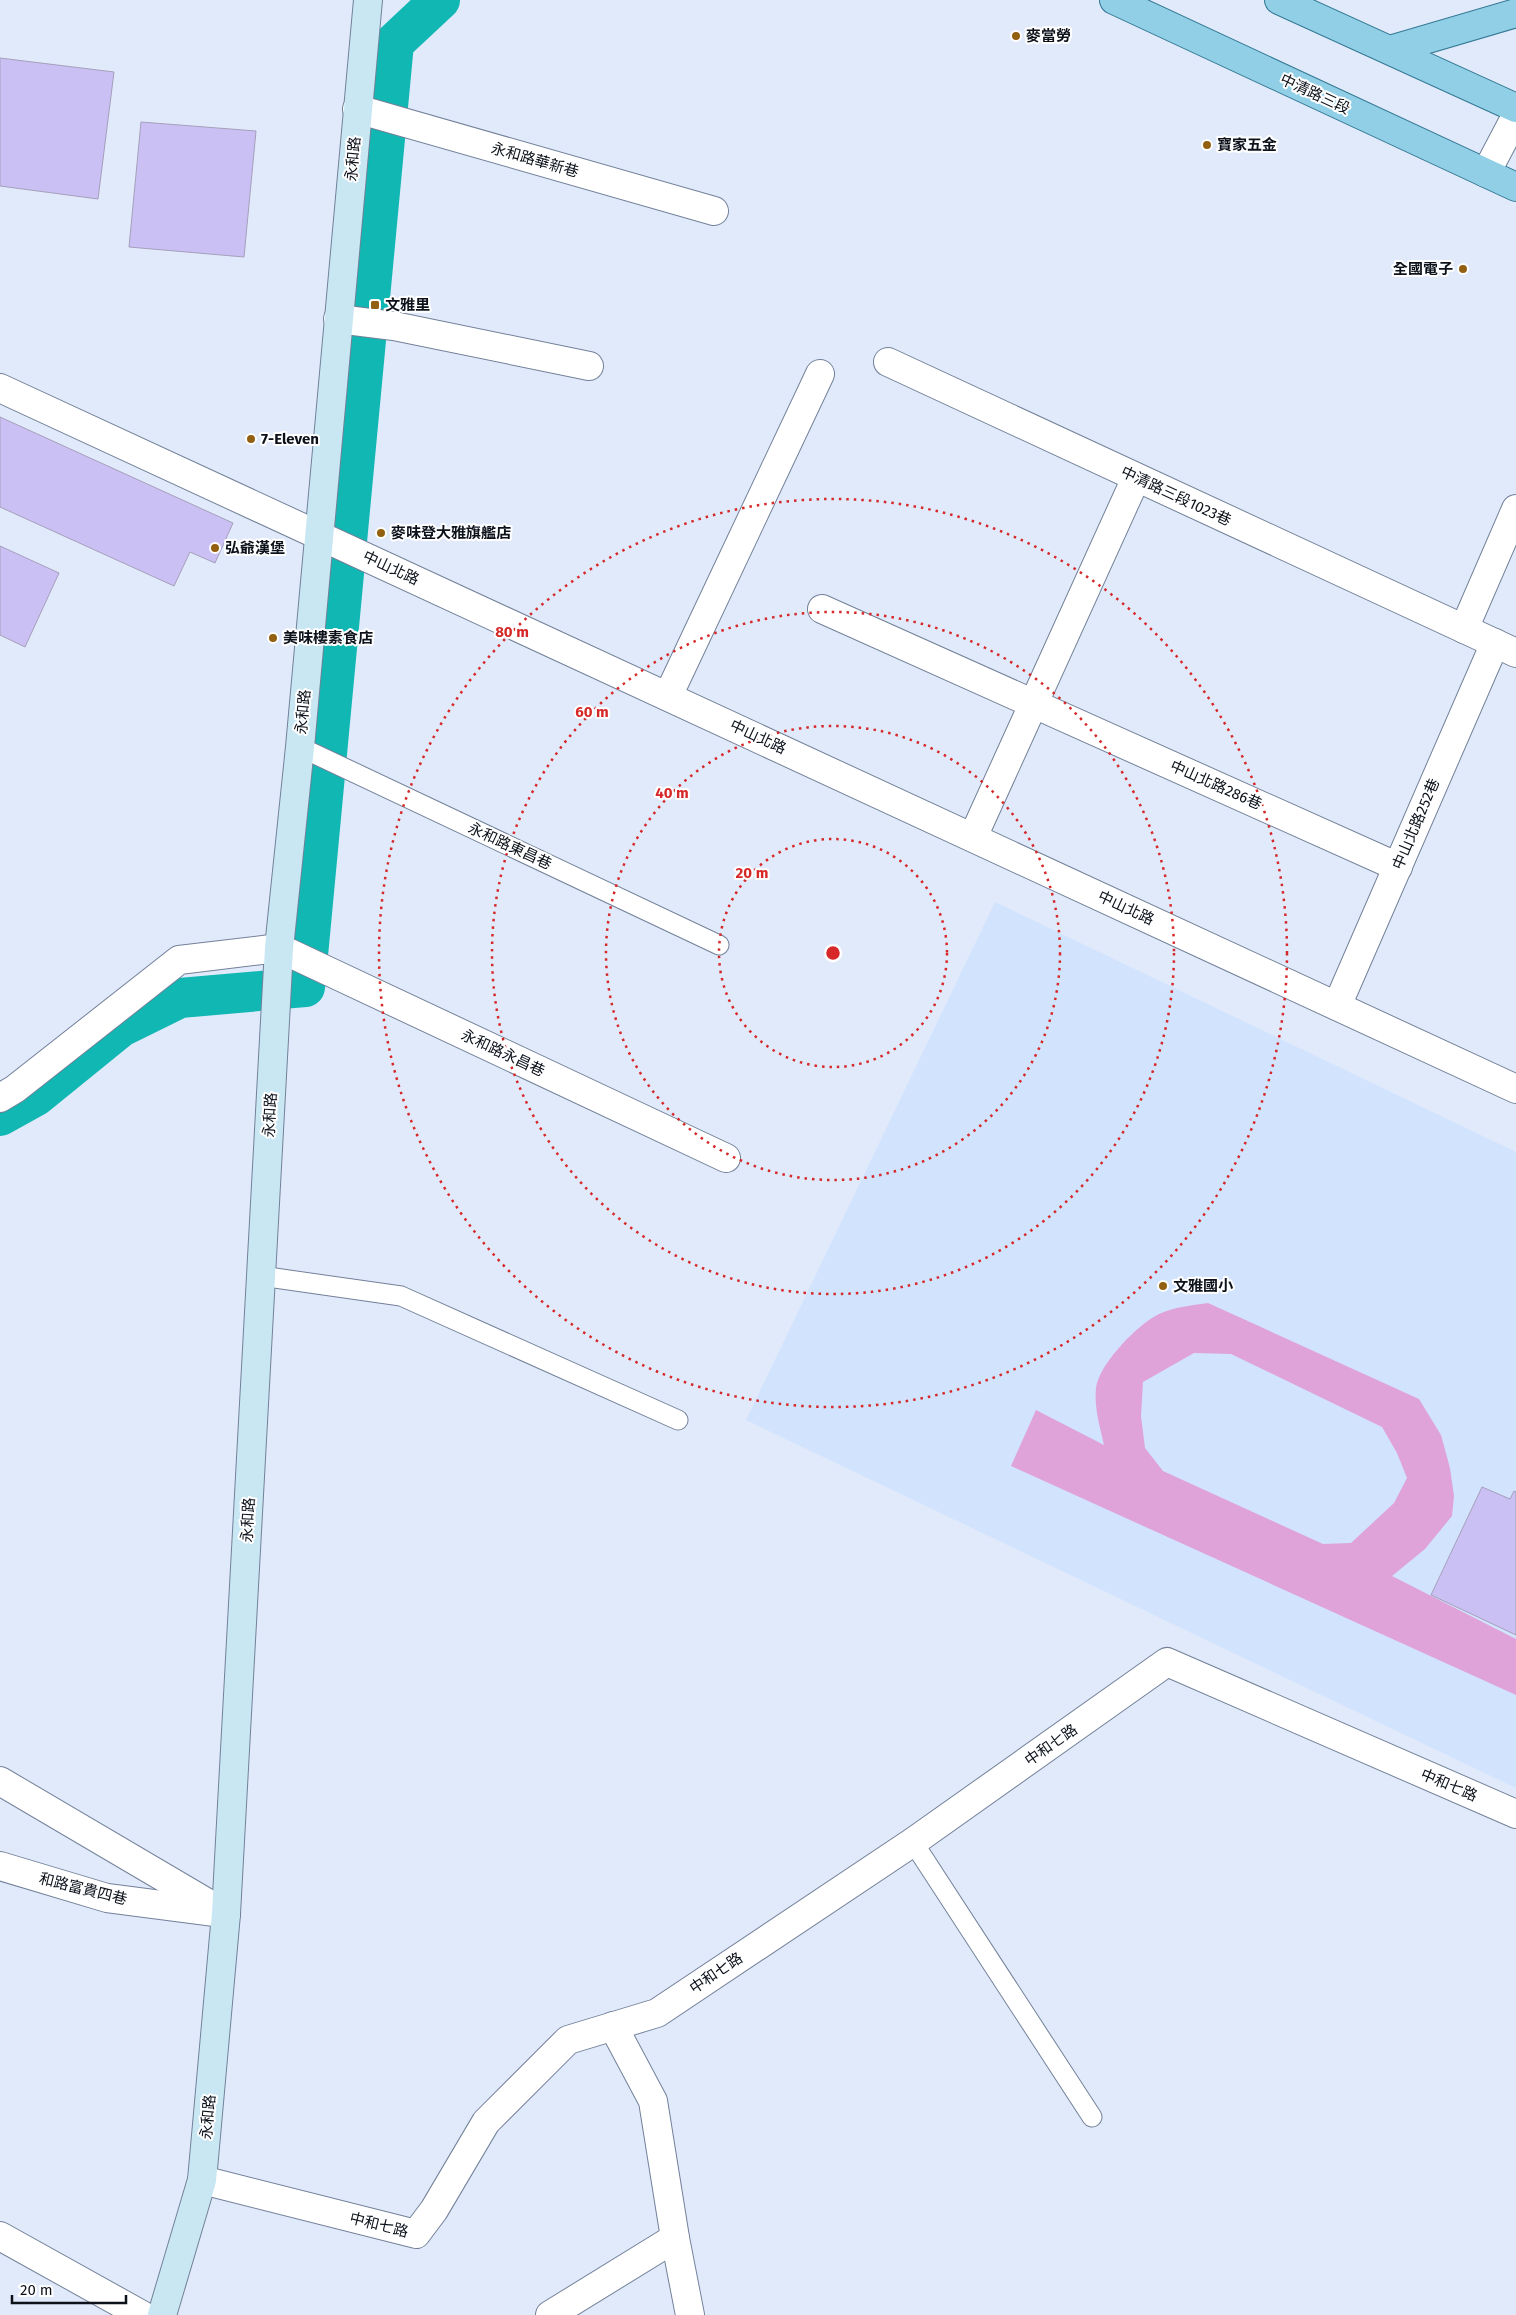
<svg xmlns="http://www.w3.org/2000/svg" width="1516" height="2315" font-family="'Fira Sans','Noto Sans TC',sans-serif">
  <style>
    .built { fill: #d2e3fd }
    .green { fill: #dfa3da; fill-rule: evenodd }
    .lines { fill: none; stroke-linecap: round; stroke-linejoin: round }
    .canal { stroke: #10b7b3; stroke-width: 40 }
    .building { fill: #cbc0f3; stroke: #a59fbb }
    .service-casing { stroke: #728199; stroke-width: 21 }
    .minor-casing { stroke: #728199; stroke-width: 30 }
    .tertiary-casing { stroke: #728199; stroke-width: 30 }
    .secondary-casing { stroke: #728199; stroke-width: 30 }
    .primary-casing { stroke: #337894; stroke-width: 30 }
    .service { stroke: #fff; stroke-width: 19 }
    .minor { stroke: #fff; stroke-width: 28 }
    .tertiary { stroke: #fff; stroke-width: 28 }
    .secondary { stroke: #c8e7f3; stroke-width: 28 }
    .primary { stroke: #91cfe6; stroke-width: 28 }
    .ring { fill: none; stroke: #d62828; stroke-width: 2.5; stroke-dasharray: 2.5 5 }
    .poi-dot { fill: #926010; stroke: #fff; stroke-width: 2 }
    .labels { text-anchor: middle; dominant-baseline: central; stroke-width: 4; stroke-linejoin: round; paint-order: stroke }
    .poi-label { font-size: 15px; font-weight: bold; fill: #0c111a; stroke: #fff; text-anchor: start }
    .street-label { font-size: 15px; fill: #0c111a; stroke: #fff }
    .centre { fill: #d62828; stroke: #fff; stroke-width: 2.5 }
    .ring-label { font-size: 15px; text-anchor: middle; font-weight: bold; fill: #d62828; stroke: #fff; stroke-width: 4; stroke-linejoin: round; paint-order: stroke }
  </style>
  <rect width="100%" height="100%" fill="#e1eafb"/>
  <!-- built -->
  <path class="built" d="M995,902L1516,1152V1788L746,1420Z"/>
  <!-- green -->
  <path class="green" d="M1208,1303L1419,1399L1441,1435L1450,1468L1454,1496L1452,1516L1425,1549L1392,1576L1516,1639V1695L1011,1466L1036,1410L1104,1445C1100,1426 1094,1409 1096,1388C1099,1365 1133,1330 1152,1318C1169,1307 1189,1306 1208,1303ZM1194,1353L1231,1354L1382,1427L1397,1453L1407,1478L1394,1503L1351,1543L1323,1544L1163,1471L1145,1448L1141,1416L1143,1382Z"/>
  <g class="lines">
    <!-- canal -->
    <path class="canal" d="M0,1116L36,1096L121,1027L180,998L305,987L394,43L440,0"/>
  </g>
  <!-- building -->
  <g class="building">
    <path d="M0,58L114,72L98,199L0,186Z"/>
    <path d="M141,122L256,131L244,257L129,247Z"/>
    <path d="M0,417L233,523L215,563L190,552L174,586L0,507Z"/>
    <path d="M0,546L59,573L25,647L0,635Z"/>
    <path d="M1482,1487L1510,1499L1514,1491L1516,1492V1635L1431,1595Z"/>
  </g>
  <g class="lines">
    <defs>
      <g id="service">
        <path d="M300,747L719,945"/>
        <path d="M261,1276L401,1296L678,1420"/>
        <path d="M913,1842L1092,2117"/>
      </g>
      <g id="minor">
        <path d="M357,109L714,211"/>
        <path d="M338,319L394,326L589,366"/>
        <path d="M888,362L1516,653"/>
        <path d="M0,388L1516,1089"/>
        <path d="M822,609L1398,867"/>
        <path d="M1464,629L1516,509"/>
        <path d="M668,696L820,374"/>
        <path d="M973,837L1136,478"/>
        <path d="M1337,1006L1495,643"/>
        <path d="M0,1098L15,1089L179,960L279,948L726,1158"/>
        <path d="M0,1781L226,1914"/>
        <path d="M0,1866L107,1898L215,1912"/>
        <path d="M613,2026L653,2101L675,2238L690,2315"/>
        <path d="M202,2180L416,2234L434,2210L486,2122L568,2040L657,2013L913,1842L1167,1662L1516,1814"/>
        <path d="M0,2236L142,2315"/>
        <path d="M550,2315L675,2238"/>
      </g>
      <path id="tertiary" d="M1486,173L1516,116"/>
      <path id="secondary" d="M162,2315L202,2180L226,1914L279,948L300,747L368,0"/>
      <g id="primary">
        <path d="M1114,0L1516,187"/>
        <path d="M1279,0L1516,108"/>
        <path d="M1390,50L1516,13"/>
      </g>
    </defs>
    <!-- service casing -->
    <use href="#service" class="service-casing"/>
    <!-- minor casing -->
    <use href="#minor" class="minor-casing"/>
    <!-- tertiary casing -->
    <use href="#tertiary" class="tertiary-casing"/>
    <!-- secondary casing -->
    <use href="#secondary" class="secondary-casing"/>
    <!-- primary casing -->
    <use href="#primary" class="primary-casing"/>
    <!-- service -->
    <use href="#service" class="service"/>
    <!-- minor -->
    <use href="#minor" class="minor"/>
    <!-- tertiary -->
    <use href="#tertiary" class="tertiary"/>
    <!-- secondary -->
    <use href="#secondary" class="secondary"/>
    <!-- primary -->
    <use href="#primary" class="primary"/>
  </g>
  <!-- distance rings -->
  <g class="ring">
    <circle cx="833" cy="953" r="114"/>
    <circle cx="833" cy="953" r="227"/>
    <circle cx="833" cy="953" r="341"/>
    <circle cx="833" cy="953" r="454"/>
  </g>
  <!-- markers -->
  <g class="poi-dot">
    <circle cx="1016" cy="36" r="5"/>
    <circle cx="1207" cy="145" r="5"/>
    <circle cx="1463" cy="269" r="5"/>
    <rect x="370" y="300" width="10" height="10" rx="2.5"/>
    <circle cx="251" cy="439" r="5"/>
    <circle cx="381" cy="533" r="5"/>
    <circle cx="215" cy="548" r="5"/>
    <circle cx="273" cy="638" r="5"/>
    <circle cx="1163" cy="1286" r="5"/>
  </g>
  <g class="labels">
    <!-- poi labels -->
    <g class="poi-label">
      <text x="1026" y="36">麥當勞</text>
      <text x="1217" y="145">寶家五金</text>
      <text x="1453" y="269" text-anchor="end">全國電子</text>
      <text x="385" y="305">文雅里</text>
      <text x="261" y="439">7-Eleven</text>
      <text x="391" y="533">麥味登大雅旗艦店</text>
      <text x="225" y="548">弘爺漢堡</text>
      <text x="283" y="638">美味樓素食店</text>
      <text x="1173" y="1286">文雅國小</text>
    </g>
    <!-- street labels -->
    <g class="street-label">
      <text transform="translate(1315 94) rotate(25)">中清路三段</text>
      <text transform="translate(353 159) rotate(-85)">永和路</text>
      <text transform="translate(535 160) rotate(16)">永和路華新巷</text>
      <text transform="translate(1176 496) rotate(25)">中清路三段1023巷</text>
      <text transform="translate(391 568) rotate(25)">中山北路</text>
      <text transform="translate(303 712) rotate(-85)">永和路</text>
      <text transform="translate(758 737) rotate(25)">中山北路</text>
      <text transform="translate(1216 785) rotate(24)">中山北路286巷</text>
      <text transform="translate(1416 824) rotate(-67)">中山北路252巷</text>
      <text transform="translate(510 846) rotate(25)">永和路東昌巷</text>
      <text transform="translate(1126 908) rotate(25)">中山北路</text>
      <text transform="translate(503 1053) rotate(25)">永和路永昌巷</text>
      <text transform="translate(270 1115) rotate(-87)">永和路</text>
      <text transform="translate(248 1520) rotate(-87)">永和路</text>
      <text transform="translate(1051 1745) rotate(-35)">中和七路</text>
      <text transform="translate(1449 1785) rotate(23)">中和七路</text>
      <text transform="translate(83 1889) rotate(14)">和路富貴四巷</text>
      <text transform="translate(716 1973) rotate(-34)">中和七路</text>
      <text transform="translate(208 2117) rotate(-85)">永和路</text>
      <text transform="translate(379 2225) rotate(14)">中和七路</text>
    </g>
  </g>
  <circle cx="833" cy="953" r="8" class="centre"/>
  <g class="ring-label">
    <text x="512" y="637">80 m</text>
    <text x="592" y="717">60 m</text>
    <text x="672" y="798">40 m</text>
    <text x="752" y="878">20 m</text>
  </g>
  <!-- scale -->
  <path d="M12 2295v8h114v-8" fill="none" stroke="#0c111a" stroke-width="2.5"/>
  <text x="20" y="2295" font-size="15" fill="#0c111a" stroke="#ffffff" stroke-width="4" paint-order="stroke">20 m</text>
</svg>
